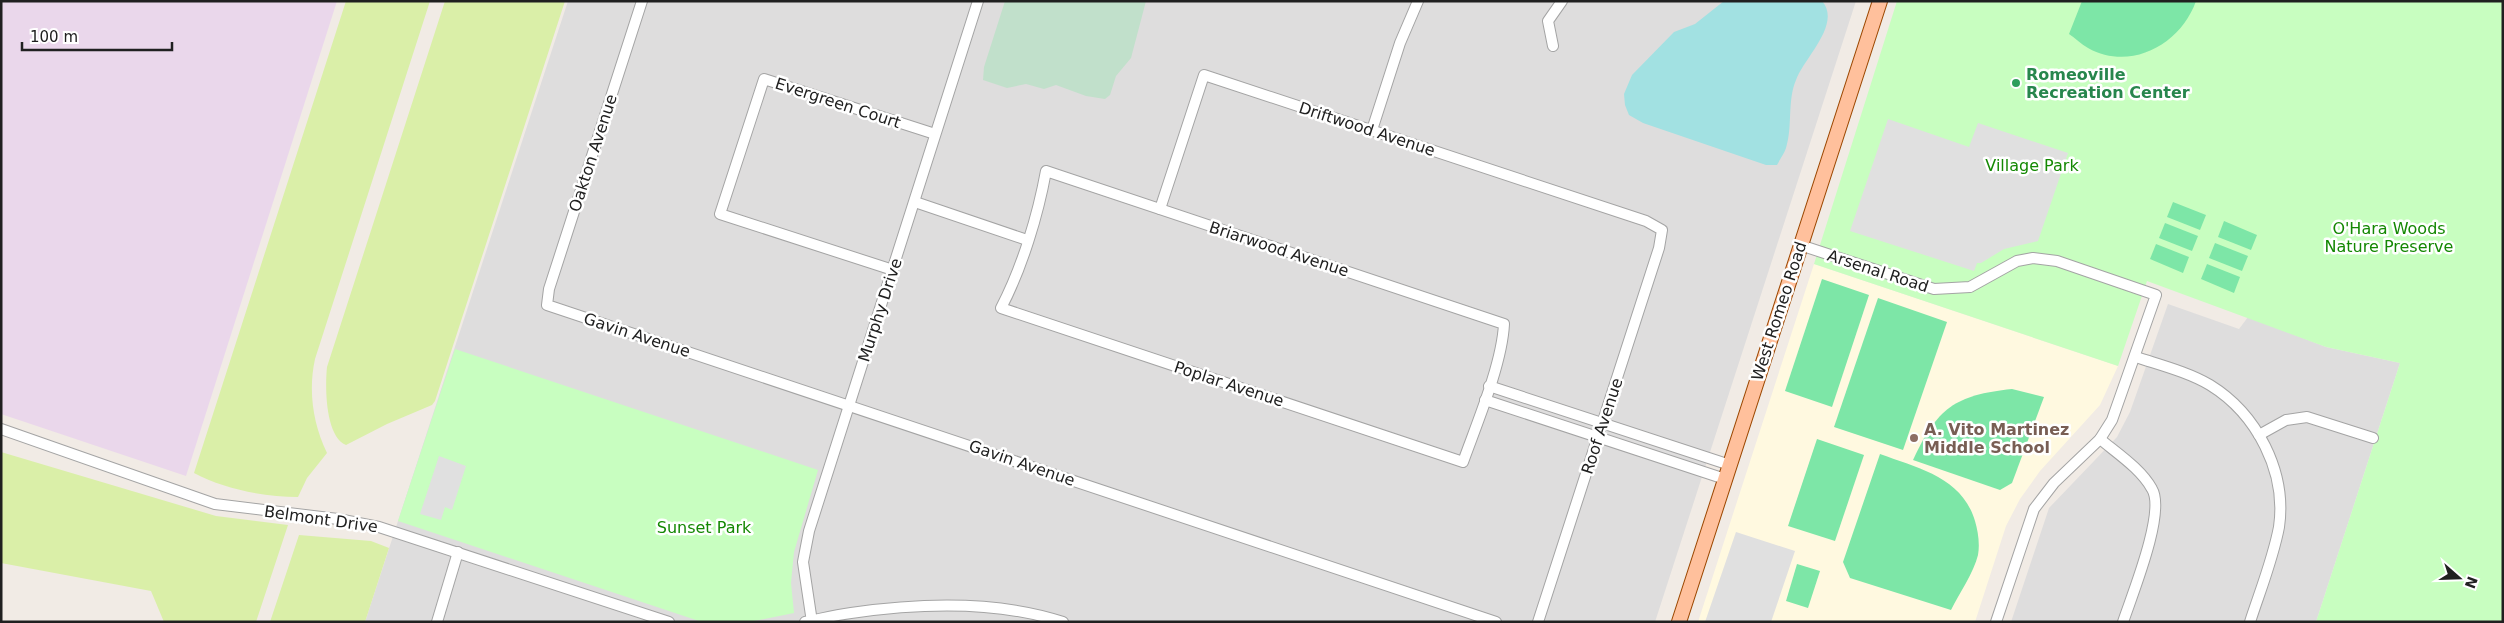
<svg xmlns="http://www.w3.org/2000/svg" width="2504" height="623" font-family="'DejaVu Sans',sans-serif">
  <style>
    .residential { fill: #dedddd }
    .industrial { fill: #ead7eb }
    .education { fill: #fff9e0 }
    .grass { fill: #daefa8 }
    .wetland { fill: #c1e0cb }
    .park { fill: #c8fec0 }
    .pitch { fill: #7de6a7 }
    .parking { fill: #e0e0e0 }
    .water { fill: #a2e1e2 }
    .lines { fill: none; stroke-linecap: round; stroke-linejoin: round }
    .minor-casing { stroke: #a4a4a4; stroke-width: 12 }
    .major-casing { stroke: #9b4700; stroke-width: 16 }
    .minor { stroke: #fff; stroke-width: 10 }
    .major { stroke: #ffc09c; stroke-width: 14 }
    .leisure-dot { fill: #2e9e5b; stroke: #fff; stroke-width: 2 }
    .education-dot { fill: #8d6e63; stroke: #fff; stroke-width: 2 }
    .labels { text-anchor: middle; dominant-baseline: central; stroke-width: 5; stroke-linejoin: round; paint-order: stroke }
    .leisure-label { font-size: 16px; font-weight: bold; fill: #27864d; stroke: #fff; text-anchor: start }
    .street-label { font-size: 16px; fill: #202020; stroke: #fff }
    .park-label { font-size: 16px; fill: #148803; stroke: #fff }
    .education-label { font-size: 16px; font-weight: bold; fill: #785e54; stroke: #fff; text-anchor: start }
  </style>
  <rect width="100%" height="100%" fill="#f1ebe5"/>
  <!-- residential -->
  <g class="residential">
    <path d="M568,1H1856L1655,622H365Z"/>
    <path d="M2168,304L2239,329L2248,317L2326,347L2400,363L2316,622H2011L2049,508L2117,437L2130,412Z"/>
  </g>
  <!-- industrial -->
  <path class="industrial" d="M1,1H337L186,476L1,414Z"/>
  <!-- education -->
  <path class="education" d="M1814,264L2118,366L2100,405L2040,471L2020,499L2006,526L1975,622H1698Z"/>
  <!-- grass -->
  <g class="grass">
    <path d="M346,1H430L315,359C308,391 313,424 327,453L307,478L298,497C264,497 224,489 194,473Z"/>
    <path d="M445,1H565L435,401L432,405L387,424L346,445C325,436 325,386 327,367Z"/>
    <path d="M1,452L216,516L288,525L256,622H164L151,591L1,563Z"/>
    <path d="M299,535L371,541L389,548L365,622H270Z"/>
  </g>
  <!-- wetland -->
  <path class="wetland" d="M1005,1H1146L1131,58L1116,76L1110,95L1105,99L1086,96L1056,85L1044,89L1026,84L1007,88L983,80L984,67Z"/>
  <!-- park -->
  <g class="park">
    <path d="M1897,1H2503V622H2316L2400,363L2326,347L2147,281L2118,366L1814,264Z"/>
    <path d="M455,349L818,470L794,552L791,583L794,613L749,622L699,621L398,521Z"/>
  </g>
  <!-- pitch -->
  <g class="pitch">
    <path d="M2082,1H2196C2181,44 2131,72 2088,48C2081,44 2075,38 2069,34Z"/>
    <path d="M2173,202L2206,215L2200,230L2167,217Z"/>
    <path d="M2224,221L2257,235L2251,250L2218,237Z"/>
    <path d="M2165,223L2198,236L2192,251L2159,238Z"/>
    <path d="M2215,243L2248,256L2242,271L2209,258Z"/>
    <path d="M2156,244L2189,257L2183,273L2150,259Z"/>
    <path d="M2207,264L2240,277L2234,293L2201,279Z"/>
    <path d="M1822,279L1869,295L1832,407L1785,391Z"/>
    <path d="M1878,298L1947,322L1903,450L1834,427Z"/>
    <path d="M2012,389L2044,397L2012,483L2000,490L1913,460C1937,408 1955,395 2012,389Z"/>
    <path d="M1817,439L1864,455L1835,541L1788,526Z"/>
    <path d="M1880,454C1918,468 1962,477 1975,521C1978,531 1980,544 1978,555C1974,572 1959,594 1951,610L1850,578L1843,562Z"/>
    <path d="M1797,564L1820,571L1808,608L1786,601Z"/>
  </g>
  <!-- parking -->
  <g class="parking">
    <path d="M1888,119L1969,147L1978,123L2068,153L2038,241L2004,249L1981,263H1977L1974,271L1850,231Z"/>
    <path d="M439,456L466,466L452,510L445,507L441,520L420,514Z"/>
    <path d="M1736,532L1795,551L1771,622H1705Z"/>
  </g>
  <!-- water -->
  <path class="water" d="M1724,1H1822C1842,24 1804,58 1796,80C1787,101 1793,126 1786,148C1784,154 1780,159 1777,165H1766L1643,123L1629,115L1625,105L1624,94L1632,75L1674,32L1695,24Z"/>
  <g class="lines">
    <defs>
      <g id="minor">
        <path d="M642,1L549,289L547,305L1496,622"/>
        <path d="M1553,46L1548,21L1562,1"/>
        <path d="M1372,130L1400,43L1418,1"/>
        <path d="M1046,171L1504,324C1502,364 1477,423 1463,462L1001,308C1022,268 1038,215 1046,171Z"/>
        <path d="M915,202L1027,240"/>
        <path d="M1160,209L1204,75L1646,221L1662,230L1659,248L1538,622"/>
        <path d="M1800,245L1934,289L1970,287L2017,261L2033,258L2057,261L2156,295L2112,420L2100,439L2054,483L2034,509L1996,622"/>
        <path d="M893,270L720,214L764,79L935,134"/>
        <path d="M2136,357C2160,365 2188,372 2210,385C2257,414 2287,472 2279,527C2273,559 2260,591 2250,622"/>
        <path d="M1489,386L1730,465"/>
        <path d="M1485,400L1725,479"/>
        <path d="M1,429L215,504L338,519L379,527L669,622"/>
        <path d="M2259,435L2286,420L2307,417L2373,438"/>
        <path d="M2100,439C2118,454 2141,469 2152,489C2166,512 2132,595 2123,622"/>
        <path d="M437,622L458,552"/>
        <path d="M805,622C820,619 835,615 851,613C920,603 996,600 1063,622"/>
        <path d="M812,622L803,562L809,531L978,1"/>
      </g>
      <path id="major" d="M1679,622L1880,1"/>
    </defs>
    <!-- minor casing -->
    <use href="#minor" class="minor-casing"/>
    <!-- major casing -->
    <use href="#major" class="major-casing"/>
    <!-- minor -->
    <use href="#minor" class="minor"/>
    <!-- major -->
    <use href="#major" class="major"/>
  </g>
  <!-- markers -->
  <circle class="leisure-dot" cx="2016" cy="83" r="5"/>
  <circle class="education-dot" cx="1914" cy="438" r="5"/>
  <g class="labels">
    <!-- leisure labels -->
    <g class="leisure-label">
      <text x="2026" y="74">Romeoville<tspan x="2026" dy="18">Recreation Center</tspan></text>
    </g>
    <!-- street labels -->
    <g class="street-label">
      <text transform="translate(838 103) rotate(18)">Evergreen Court</text>
      <text transform="translate(1367 129) rotate(18)">Driftwood Avenue</text>
      <text transform="translate(593 153) rotate(-72)">Oakton Avenue</text>
      <text transform="translate(1279 249) rotate(18)">Briarwood Avenue</text>
      <text transform="translate(1878 271) rotate(18)">Arsenal Road</text>
      <text transform="translate(880 310) rotate(-72)">Murphy Drive</text>
      <text transform="translate(1779 311) rotate(-72)">West Romeo Road</text>
      <text transform="translate(637 335) rotate(18)">Gavin Avenue</text>
      <text transform="translate(1229 384) rotate(18)">Poplar Avenue</text>
      <text transform="translate(1602 426) rotate(-72)">Roof Avenue</text>
      <text transform="translate(1022 463) rotate(19)">Gavin Avenue</text>
      <text transform="translate(321 519) rotate(8)">Belmont Drive</text>
    </g>
    <!-- park labels -->
    <g class="park-label">
      <text x="2032" y="165">Village Park</text>
      <text x="2389" y="228">O'Hara Woods<tspan x="2389" dy="18">Nature Preserve</tspan></text>
      <text x="704" y="527">Sunset Park</text>
    </g>
    <!-- education labels -->
    <g class="education-label">
      <text x="1924" y="429">A. Vito Martinez<tspan x="1924" dy="18">Middle School</tspan></text>
    </g>
  </g>
  <!-- border -->
  <rect width="2504" height="623" fill="none" stroke="#202020" stroke-width="5"/>
  <!-- north arrow -->
  <g transform="translate(2459 578) rotate(110)" stroke="#ffffff" stroke-width="4" paint-order="stroke">
  <path d="M0-4L9 19L0 12L-9 19Z" fill="#202020"/>
  <text y="-8" font-size="14" font-weight="bold" text-anchor="middle" fill="#202020">N</text>
  </g>
  <!-- scale -->
  <path d="M22 42v8h150v-8" fill="none" stroke="#202020" stroke-width="2.5"/>
  <text x="30" y="42" font-size="15" fill="#202020" stroke="#ffffff" stroke-width="4" paint-order="stroke">100 m</text>
</svg>
